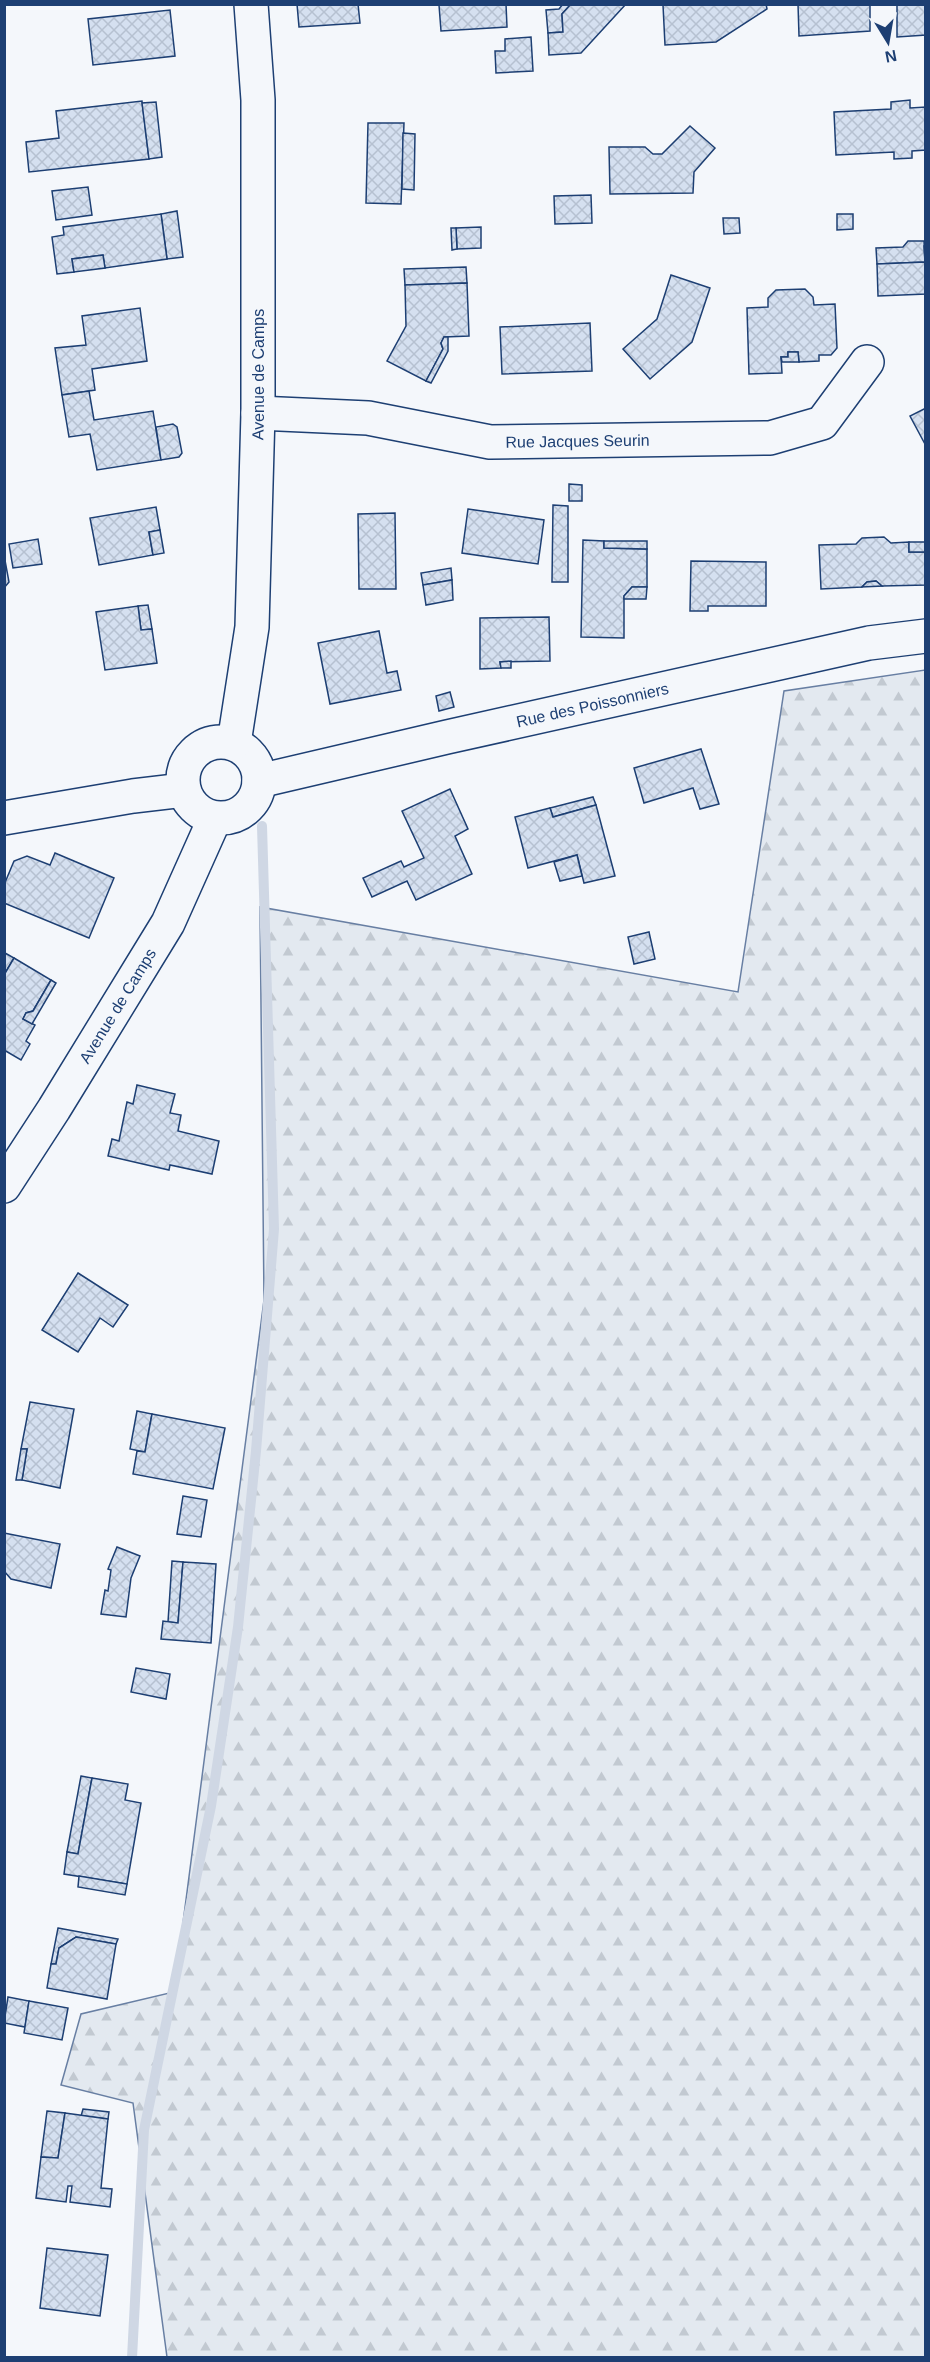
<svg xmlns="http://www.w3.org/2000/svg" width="930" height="2362" font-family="Arial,sans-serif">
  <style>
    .forest { fill: url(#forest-firs); stroke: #687fa3; stroke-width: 1.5 }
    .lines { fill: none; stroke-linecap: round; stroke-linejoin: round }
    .stream { stroke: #cfd7e4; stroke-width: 10 }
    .building { fill: url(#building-cross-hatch); stroke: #1d3f73; stroke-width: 1.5 }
    .minor-casing { stroke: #1d3f73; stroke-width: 36 }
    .minor { stroke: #f4f7fb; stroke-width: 33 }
    .labels { text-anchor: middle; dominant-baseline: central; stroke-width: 4.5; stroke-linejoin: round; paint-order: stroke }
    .street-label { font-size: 16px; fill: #1d3f73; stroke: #f4f7fb }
  </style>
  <defs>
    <pattern id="forest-firs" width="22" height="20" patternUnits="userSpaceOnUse" patternTransform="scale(1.5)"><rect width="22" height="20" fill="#e3e9f0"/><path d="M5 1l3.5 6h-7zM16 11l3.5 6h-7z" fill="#c2c9d1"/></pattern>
    <pattern id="building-cross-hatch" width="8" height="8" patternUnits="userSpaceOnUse" patternTransform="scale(1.5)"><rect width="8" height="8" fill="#d5e0f0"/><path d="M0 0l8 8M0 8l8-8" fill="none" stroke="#b6c1d1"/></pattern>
  </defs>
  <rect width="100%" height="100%" fill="#f4f7fb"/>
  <!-- forest -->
  <path class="forest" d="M925,670V2357H167L133,2103L61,2085L81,2014L174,1992L264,1300L260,907L738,992L784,691Z"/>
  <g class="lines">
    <!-- stream -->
    <path class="stream" d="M132,2358L144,2130L211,1806L238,1627L256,1451L274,1229L262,826"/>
  </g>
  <!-- building -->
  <g class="building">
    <path d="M297,4H358L360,23L299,27Z"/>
    <path d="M506,4L507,27L441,31L439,5Z"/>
    <path d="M563,4H571L562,14L563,32L548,33L546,10L559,9Z"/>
    <path d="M571,4H626L581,53L549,55L548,33L563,32L562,14Z"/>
    <path d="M766,4L767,9L716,42L665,45L663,5Z"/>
    <path d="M798,4H870V31L799,36Z"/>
    <path d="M897,4H926V35L897,37Z"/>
    <path d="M170,10L175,56L93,65L88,19Z"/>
    <path d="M531,37L533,71L496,73L495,51H505V39Z"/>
    <path d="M910,100V108L926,107V150L912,151V158L894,159V152L836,155L834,112L891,109V102Z"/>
    <path d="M142,101L149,159L29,172L26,142L59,138L56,111Z"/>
    <path d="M156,102L162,157L149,159L142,103Z"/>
    <path d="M368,123H404L401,204L366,203Z"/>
    <path d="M690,126L715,148L694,172L693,193L610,194L609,147H645L653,154H662Z"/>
    <path d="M403,133L415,134L414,190L402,189Z"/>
    <path d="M88,187L92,215L56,220L52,191Z"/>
    <path d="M591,195L592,223L555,224L554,196Z"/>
    <path d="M177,211L183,257L167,259L161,214Z"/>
    <path d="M161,214L167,259L105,268L103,255L72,259L74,272L57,274L52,237L64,235L63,227Z"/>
    <path d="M837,214H853V229L837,230Z"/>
    <path d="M723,218H739L740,233L724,234Z"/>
    <path d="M481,227V248L457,249L456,228Z"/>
    <path d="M451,228H456L457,249L452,250Z"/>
    <path d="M908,241H924L925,262L877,264L876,248L903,247Z"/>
    <path d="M924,246H926V294L878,296L877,264L925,262Z"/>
    <path d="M103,255L105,268L74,272L72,259Z"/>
    <path d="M466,267L467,283L405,285L404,269Z"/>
    <path d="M671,275L710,288L692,342L650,379L623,349L657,319Z"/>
    <path d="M467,283L469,336L444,337L441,343L443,349L426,381L387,361L406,326L405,285Z"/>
    <path d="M805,289L813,297L814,305L835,304L837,348L831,355H819V361L799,362L798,352H788V357H781L782,373L749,374L747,308L768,307V298L776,290Z"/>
    <path d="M140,308L147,361L92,369L95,390L62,395L55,348L86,345L82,316Z"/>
    <path d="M590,323L592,371L502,374L500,327Z"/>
    <path d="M444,337H448V351L431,383L426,381L443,349L441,343Z"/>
    <path d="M788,352H798L799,362H782L781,357H788Z"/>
    <path d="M89,391L94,420L153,411L161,460L97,470L90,434L69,437L62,395Z"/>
    <path d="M926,408V446L910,416Z"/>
    <path d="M173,424L177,427L182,453L179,457L161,460L156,427Z"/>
    <path d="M569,484L582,485V501H569Z"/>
    <path d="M553,505L568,506V582H552Z"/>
    <path d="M156,507L160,530L149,532L153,555L99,565L90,518Z"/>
    <path d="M468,509L544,520L538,564L462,553Z"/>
    <path d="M395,513L396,589H359L358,514Z"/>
    <path d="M160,530L164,553L153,555L149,532Z"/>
    <path d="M884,537L891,543L909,542V552H926V585L882,586L876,581L867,582L862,587L821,589L819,545L856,544L862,538Z"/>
    <path d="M38,539L42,564L13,568L9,544Z"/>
    <path d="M583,540L604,541V548L647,549V587H632L624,596V638L581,637Z"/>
    <path d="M604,541H647V549L604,548Z"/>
    <rect x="909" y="542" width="17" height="10"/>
    <path d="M4,555L9,582L4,588Z"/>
    <path d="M691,561L766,562V606H708V611H690Z"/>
    <path d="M451,568L452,580L423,585L421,573Z"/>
    <path d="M452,580L453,600L426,605L423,585Z"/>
    <path d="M876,581L882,586L862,587L867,582Z"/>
    <path d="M632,587H647L646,599H624V596Z"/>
    <path d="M148,605L152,629L141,630L138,606Z"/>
    <path d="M138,606L141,630L152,629L157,663L105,670L96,612Z"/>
    <path d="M549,617L550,661L500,662L501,668L480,669V618Z"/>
    <path d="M379,631L387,673L397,671L401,690L330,704L318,643Z"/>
    <path d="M511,661V668H501L500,662Z"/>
    <path d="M450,692L454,707L439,711L436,696Z"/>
    <path d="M701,749L719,804L700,809L693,788L644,803L634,768Z"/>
    <path d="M450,789L468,829L455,836L472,874L416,900L407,881L372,897L363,878L401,861L404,867L424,858L402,811Z"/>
    <path d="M593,797L596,805L553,817L550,808Z"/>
    <path d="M596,805L615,876L584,883L577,855L528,868L515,817L550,808L553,817Z"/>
    <path d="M55,853L114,878L89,938L4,903V885L14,861L27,856L50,865Z"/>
    <path d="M577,855L582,876L560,881L554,862Z"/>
    <path d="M649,932L655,959L634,964L628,937Z"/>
    <path d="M5,953L14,958L4,975V954Z"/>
    <path d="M14,958L51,980L33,1011L26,1013L23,1019L35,1025L26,1041L30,1044L21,1060L4,1050V975Z"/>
    <path d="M51,980L56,983L32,1024L23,1019L26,1013L33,1011Z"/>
    <path d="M137,1085L175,1094L170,1113L181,1115L178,1131L219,1141L212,1174L170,1165L169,1170L108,1156L112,1139L119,1141L127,1102L133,1104Z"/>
    <path d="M78,1273L128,1305L113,1327L100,1318L78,1352L42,1330Z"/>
    <path d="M30,1402L74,1409L60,1488L22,1480L27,1449H21Z"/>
    <path d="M137,1411L152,1414L145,1452L130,1449Z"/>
    <path d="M152,1414L225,1428L213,1489L133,1474L137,1451L145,1452Z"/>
    <path d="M21,1449H27L22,1480H16Z"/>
    <path d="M183,1496L207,1500L201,1537L177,1534Z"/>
    <path d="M4,1533L60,1544L51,1588L11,1579L4,1571Z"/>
    <path d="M117,1547L140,1556L131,1578L126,1617L101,1614L105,1590L108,1591L111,1570L108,1569Z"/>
    <path d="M172,1561L183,1562L178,1623L168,1622Z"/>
    <path d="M183,1562L216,1564L211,1643L161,1639L163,1621L178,1623Z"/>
    <path d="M136,1668L170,1674L166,1699L131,1692Z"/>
    <path d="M81,1776L92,1778L78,1854L67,1852Z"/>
    <path d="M92,1778L128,1784L125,1800L141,1803L127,1884L64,1874L67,1852L78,1854Z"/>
    <path d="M79,1876L127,1884L125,1895L78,1887Z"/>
    <path d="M58,1928L118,1939L116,1944L76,1937L59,1948L56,1964H51Z"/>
    <path d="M76,1937L116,1944L107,1999L47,1988L51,1964H56L59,1948Z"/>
    <path d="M8,1997L29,2001L25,2027L4,2023Z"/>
    <path d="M29,2001L68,2008L62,2040L24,2033Z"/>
    <path d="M83,2109L109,2112L108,2119L81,2116Z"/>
    <path d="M47,2111L65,2113L58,2158L41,2157Z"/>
    <path d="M65,2113L108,2119L101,2188L112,2189L110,2207L70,2202L72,2186H68L66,2202L36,2198L41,2157L58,2158Z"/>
    <path d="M47,2248L108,2255L100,2316L40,2308Z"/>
  </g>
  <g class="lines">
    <defs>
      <g id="minor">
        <path id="s1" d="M258,413L368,418L490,442L770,438L822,423L867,362"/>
        <circle cx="221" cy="780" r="38"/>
        <path id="s2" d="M234,743L252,627L258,413V100L251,4"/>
        <path id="s3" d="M259,781L447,737L869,643L926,636"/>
        <path d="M4,818L133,796L184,790"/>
        <path id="s4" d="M4,1186L54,1109L168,923L215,818"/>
      </g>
    </defs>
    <!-- minor casing -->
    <use href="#minor" class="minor-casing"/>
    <!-- minor -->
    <use href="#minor" class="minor"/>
  </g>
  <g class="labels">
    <!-- street labels -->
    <g class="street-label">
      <text stroke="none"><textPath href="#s2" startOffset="370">Avenue de Camps</textPath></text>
      <text stroke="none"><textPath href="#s1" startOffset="322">Rue Jacques Seurin</textPath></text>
      <text stroke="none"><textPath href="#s3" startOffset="342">Rue des Poissonniers</textPath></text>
      <text stroke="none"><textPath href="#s4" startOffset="213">Avenue de Camps</textPath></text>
    </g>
  </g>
  <!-- border -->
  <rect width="930" height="2362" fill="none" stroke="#1d3f73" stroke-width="12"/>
  <!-- north arrow -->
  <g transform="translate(888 42) rotate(169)" stroke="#f4f7fb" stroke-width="4.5" paint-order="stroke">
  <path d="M0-4.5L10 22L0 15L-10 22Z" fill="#1d3f73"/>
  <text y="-9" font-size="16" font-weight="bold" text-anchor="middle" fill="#1d3f73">N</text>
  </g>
</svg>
